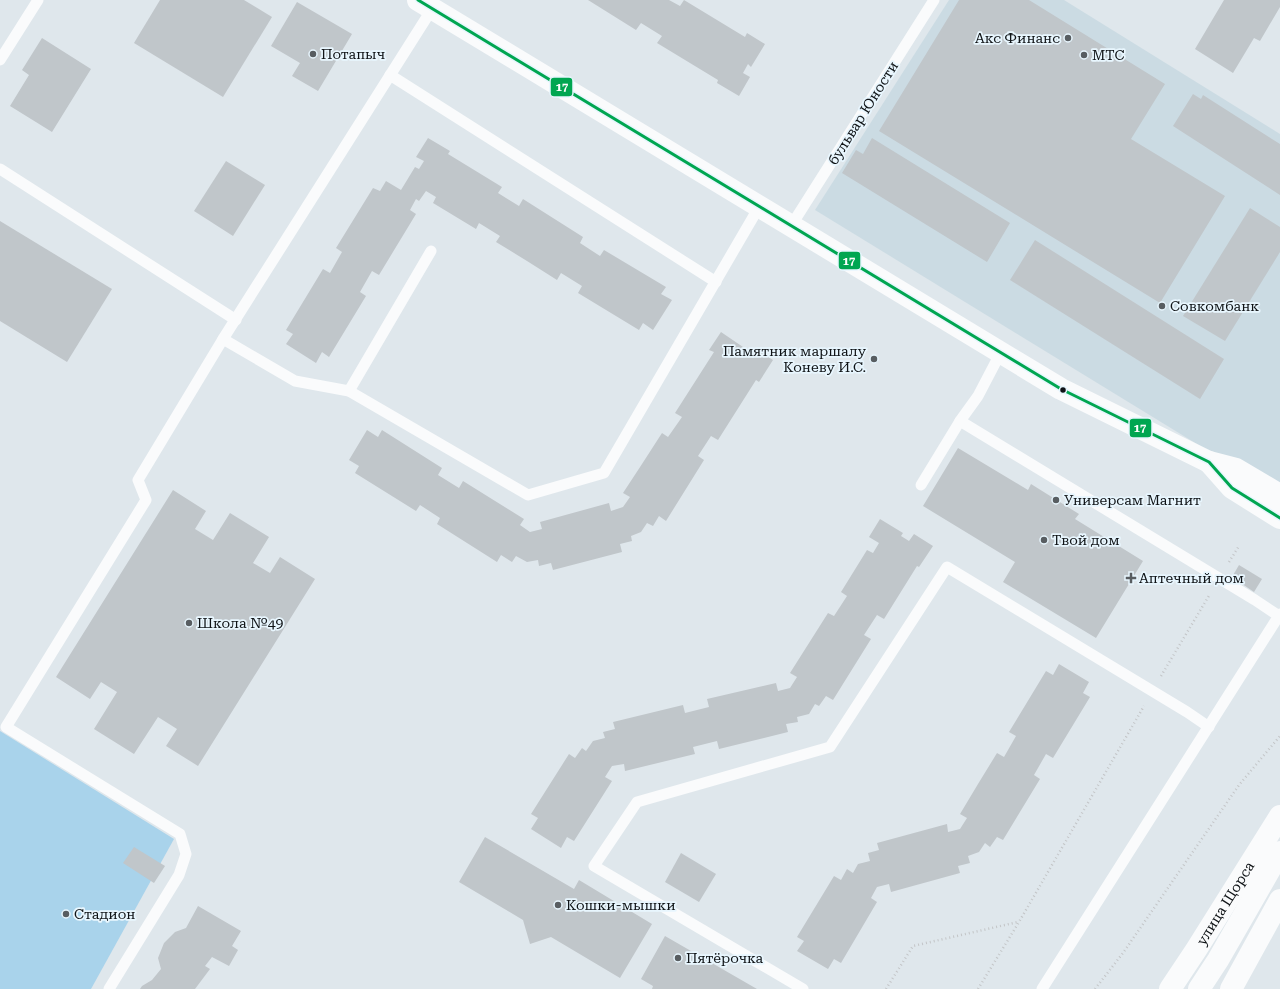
<svg xmlns="http://www.w3.org/2000/svg" width="1280" height="989" font-family="'Roboto Serif',serif">
  <style>
    .built { fill: #cbdbe3 }
    .green { fill: #a9d3eb }
    .building { fill: #c0c6ca }
    .lines { fill: none; stroke-linecap: round; stroke-linejoin: round }
    .path { stroke: #c3c5c7; stroke-width: 2.5; stroke-dasharray: 1 3; stroke-linecap: butt }
    .service { stroke: #fafbfc; stroke-width: 11 }
    .minor { stroke: #fafbfc; stroke-width: 22 }
    .tertiary { stroke: #fafbfc; stroke-width: 22 }
    .secondary { stroke: #fafbfc; stroke-width: 22 }
    .bus-1-casing { stroke: #e8f6fe; stroke-width: 6 }
    .bus-1 { stroke: #00a651; stroke-width: 3 }
    .poi-dot { fill: #585d61; stroke: #e8f6fe; stroke-width: 1.5 }
    .bus-dot { fill: #0f1316; stroke: #e8f6fe; stroke-width: 1.5 }
    .labels { text-anchor: middle; dominant-baseline: central; stroke-width: 3.5; stroke-linejoin: round; paint-order: stroke }
    .poi-label { font-size: 14px; fill: #0f1316; stroke: #e8f6fe; text-anchor: start }
    .street-label { font-size: 14px; fill: #0f1316; stroke: #e8f6fe }
    .line-badge { stroke: #e8f6fe; stroke-width: 1.5 }
    .badge-label { font-size: 11px; text-anchor: middle; font-weight: bold; fill: #fff }
  </style>
  <rect width="100%" height="100%" fill="#dfe7ec"/>
  <!-- built -->
  <path class="built" d="M949,0H1064L1280,134V495L815,210Z"/>
  <!-- green -->
  <path class="green" d="M0,731L174,839L91,989H0Z"/>
  <!-- building -->
  <g class="building">
    <path d="M160,0H244L272,17L223,97L134,43Z"/>
    <path d="M588,0H669L680,6L684,0L745,37L747,33L765,44L751,67L748,64L743,73L750,77L739,96L717,83L718,80L657,43L662,36L641,23L636,30Z"/>
    <path d="M959,0H1029L1165,84L1131,139L1225,196L1160,303L879,131Z"/>
    <path d="M1224,0H1280V7L1260,41L1254,38L1233,73L1195,49Z"/>
    <path d="M297,2L352,34L318,91L292,76L300,63L271,46Z"/>
    <path d="M42,38L91,69L52,132L10,106L29,75L22,70Z"/>
    <path d="M1193,94L1201,99L1203,95L1280,144V195L1173,126Z"/>
    <path d="M428,138L450,151L448,154L502,187L498,193L519,206L523,199L583,237L580,243L600,256L604,250L666,287L661,294L672,300L653,330L643,323L639,330L578,293L582,286L561,273L557,280L527,261L496,242L500,236L479,223L476,229L433,203L436,197L426,191L419,201L416,199L410,210L416,214L379,275L372,271L360,292L366,296L329,357L322,352L316,363L286,344L293,334L286,330L323,269L330,273L342,252L336,248L373,188L380,191L386,181L401,190L415,167L419,169L424,161L416,157Z"/>
    <path d="M872,138L1010,223L987,262L842,173L856,150L863,154Z"/>
    <path d="M226,161L265,185L233,236L194,211Z"/>
    <path d="M1250,208L1280,227V252L1225,341L1183,316Z"/>
    <path d="M0,221L112,289L67,362L0,321Z"/>
    <path d="M1035,240L1224,359L1200,399L1010,280Z"/>
    <path d="M721,332L743,347L741,350L749,355L754,348L773,360L759,382L756,380L718,440L711,436L698,456L704,460L666,521L659,516L653,526L647,523L641,532L631,536L632,541L620,544L622,552L553,570L551,563L539,566L538,560L527,562L516,556L512,562L501,555L497,562L437,524L440,518L420,505L416,511L355,473L359,466L349,460L367,430L378,437L382,430L442,468L438,475L459,488L463,481L524,519L520,525L530,532L542,529L540,522L609,503L611,511L623,507L630,497L623,493L642,464L662,433L668,437L682,417L675,413L714,352L709,350Z"/>
    <path d="M958,448L1028,490L1031,484L1079,514L1075,519L1143,561L1096,638L1003,582L1015,562L923,506Z"/>
    <path d="M173,490L206,511L195,529L213,540L230,513L269,537L253,563L270,573L280,557L315,579L198,766L166,746L177,729L158,717L134,754L94,729L117,692L101,682L90,699L56,677Z"/>
    <path d="M880,519L903,533L901,536L909,541L914,534L933,546L919,567L917,566L884,619L877,615L864,635L871,639L833,700L826,696L819,706L815,704L809,714L797,717L798,722L786,724L788,732L719,749L717,741L693,747L695,754L625,771L624,764L612,766L605,777L612,781L574,841L567,837L561,848L531,829L538,818L531,814L569,754L575,758L582,748L586,751L593,741L605,738L603,732L615,729L613,722L683,705L685,713L709,707L707,699L776,683L778,691L790,688L797,677L790,673L828,613L834,616L847,596L841,592L867,550L873,553L879,543L869,537Z"/>
    <path d="M1239,565L1262,579L1254,592L1232,577Z"/>
    <path d="M1059,664L1089,682L1083,693L1090,697L1053,758L1046,754L1034,775L1040,779L1003,840L997,837L990,847L985,843L979,852L968,856L970,863L958,866L960,873L891,892L889,884L877,887L871,898L877,902L841,963L834,959L828,969L797,951L804,941L797,937L834,876L841,880L847,869L853,873L858,864L870,861L868,853L879,850L877,843L947,824L948,832L960,829L967,818L960,814L978,784L997,753L1004,757L1016,736L1009,732L1046,671L1053,675Z"/>
    <path d="M485,837L574,889L579,880L652,924L620,978L551,937L530,944L523,920L459,882Z"/>
    <path d="M134,847L165,866L154,883L123,863Z"/>
    <path d="M681,853L716,874L699,902L665,882Z"/>
    <path d="M198,906L241,931L232,946L238,950L229,966L212,957L205,966L210,969L195,989H140L142,986L152,980L161,969L158,958L164,943L175,932L186,928Z"/>
    <path d="M665,936L757,989H652L653,986L641,979Z"/>
  </g>
  <g class="lines">
    <!-- path -->
    <g class="path">
      <path d="M1229,562L1239,546"/>
      <path d="M1161,676L1210,594"/>
      <path d="M886,989L913,946L1018,922"/>
      <path d="M978,989L1019,922L1144,706"/>
      <path d="M1095,989L1123,953L1239,785L1280,736"/>
    </g>
    <!-- service -->
    <g class="service">
      <path d="M432,9L223,339L295,381L349,391L528,495L604,473L759,207"/>
      <path d="M0,60L38,0"/>
      <path d="M390,75L716,282"/>
      <path d="M0,169L236,320"/>
      <path d="M791,226L934,0"/>
      <path d="M1001,352L978,396L960,421L1255,600L1279,616"/>
      <path d="M349,391L431,251"/>
      <path d="M921,485L960,421"/>
      <path d="M109,989L179,875L186,854L180,834L6,727L146,500L138,480L223,339"/>
      <path d="M803,989L594,866L637,802L830,747L947,567L1187,712L1209,727"/>
      <path d="M1042,989L1280,614"/>
    </g>
    <!-- minor -->
    <path class="minor" d="M1199,989L1218,960L1280,852"/>
    <!-- tertiary -->
    <g class="tertiary">
      <path d="M418,0L1061,389L1209,462L1236,469L1280,495"/>
      <path d="M1209,462L1232,488L1280,518"/>
    </g>
    <!-- secondary -->
    <g class="secondary">
      <path id="s1" d="M1170,989L1196,950L1280,816"/>
      <path d="M1231,989L1280,900"/>
    </g>
    <defs>
      <path id="bus-1" d="M418,0L1061,389L1209,462L1232,488L1280,518"/>
    </defs>
    <!-- bus-1 casing -->
    <use href="#bus-1" class="bus-1-casing"/>
    <!-- bus-1 -->
    <use href="#bus-1" class="bus-1"/>
  </g>
  <!-- markers -->
  <g class="poi-dot">
    <circle cx="1068" cy="38" r="4"/>
    <circle cx="313" cy="54" r="4"/>
    <circle cx="1084" cy="55" r="4"/>
    <circle cx="1162" cy="306" r="4"/>
    <circle cx="874" cy="359" r="4"/>
    <circle cx="1056" cy="500" r="4"/>
    <circle cx="1044" cy="540" r="4"/>
    <path d="M1129 572h4v4h4v4h-4v4h-4v-4h-4v-4h4z"/>
    <circle cx="189" cy="623" r="4"/>
    <circle cx="558" cy="905" r="4"/>
    <circle cx="66" cy="914" r="4"/>
    <circle cx="678" cy="958" r="4"/>
  </g>
  <circle class="bus-dot" cx="1063" cy="390" r="3.5"/>
  <g class="labels">
    <!-- poi labels -->
    <g class="poi-label">
      <text x="1060" y="38" text-anchor="end">Акс Финанс</text>
      <text x="321" y="54">Потапыч</text>
      <text x="1092" y="55">МТС</text>
      <text x="1170" y="306">Совкомбанк</text>
      <text x="866" y="351" text-anchor="end">Памятник маршалу<tspan x="866" dy="16">Коневу И.С.</tspan></text>
      <text x="1064" y="500">Универсам Магнит</text>
      <text x="1052" y="540">Твой дом</text>
      <text x="1139" y="578">Аптечный дом</text>
      <text x="197" y="623">Школа №49</text>
      <text x="566" y="905">Кошки-мышки</text>
      <text x="74" y="914">Cтадион</text>
      <text x="686" y="958">Пятёрочка</text>
    </g>
    <!-- street labels -->
    <g class="street-label">
      <text transform="translate(863 113) rotate(-58)">бульвар Юности</text>
      <text stroke="none"><textPath href="#s1" startOffset="102">улица Щорса</textPath></text>
    </g>
  </g>
  <g class="line-badge">
    <rect x="550" y="77" width="23" height="20" rx="4" fill="#00a651"/>
    <rect x="838" y="251" width="23" height="19" rx="4" fill="#00a651"/>
    <rect x="1129" y="418" width="23" height="20" rx="4" fill="#00a651"/>
  </g>
  <g class="badge-label">
    <text x="562" y="91">17</text>
    <text x="849" y="265">17</text>
    <text x="1140" y="432">17</text>
  </g>
</svg>
